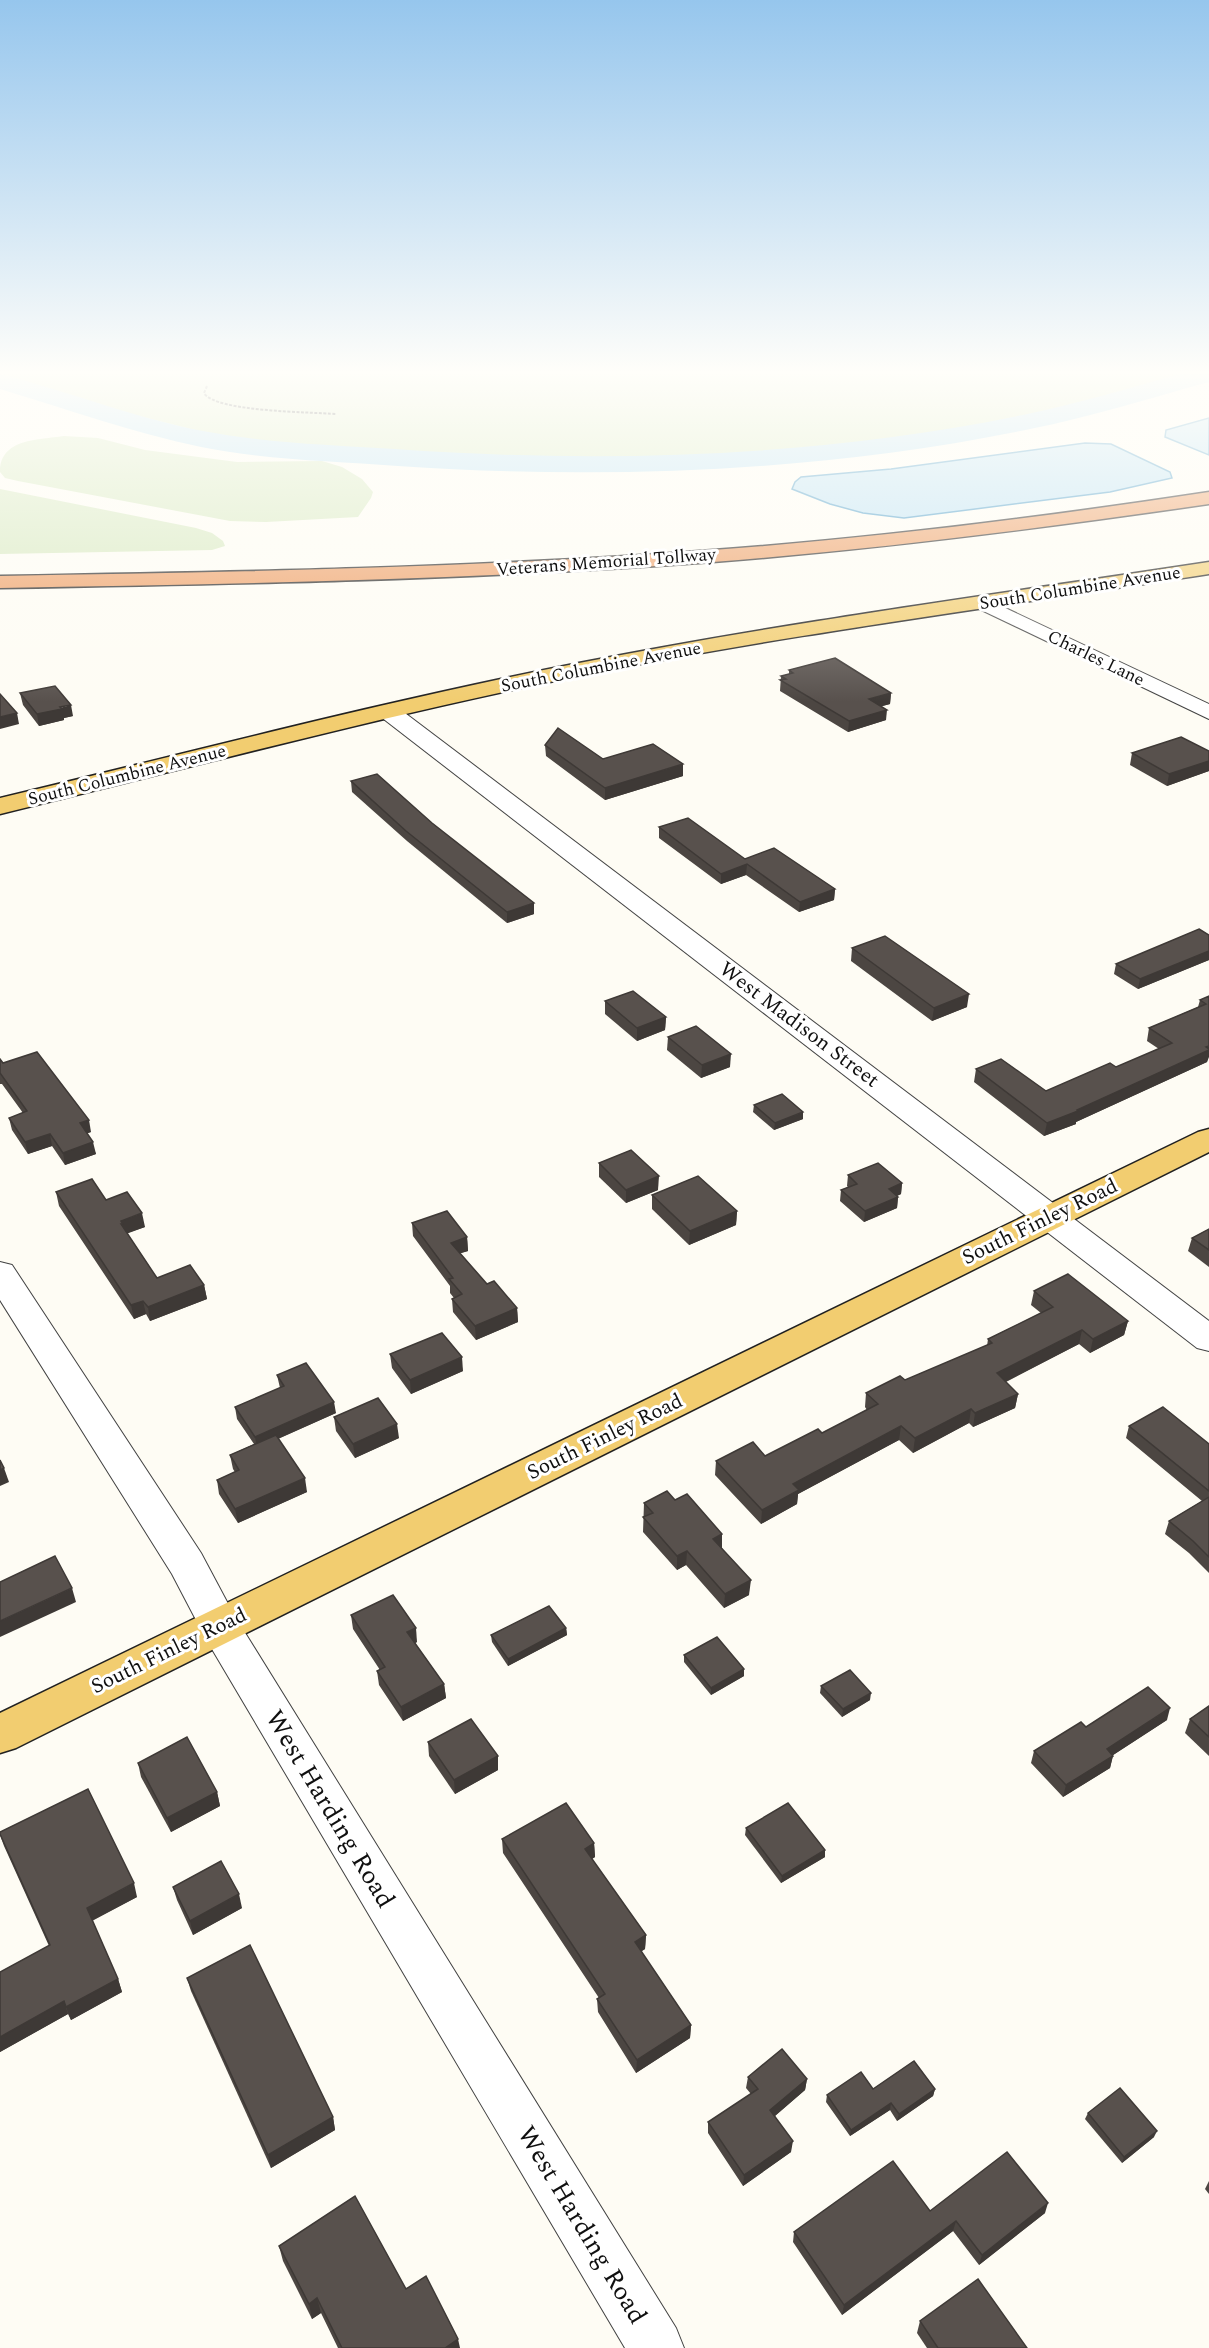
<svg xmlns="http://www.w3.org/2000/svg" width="1209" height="2348" font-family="Spectral,serif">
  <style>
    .green { fill: #d6e8be }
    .water { fill: #bbe1f4; stroke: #4599c8; stroke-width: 1.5 }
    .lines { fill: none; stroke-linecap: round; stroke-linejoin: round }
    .river { fill: #bbe1f4; fill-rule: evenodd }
    .minor-casing { stroke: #434343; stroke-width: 2 }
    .major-casing { stroke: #212121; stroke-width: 3 }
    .highway-casing { stroke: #212121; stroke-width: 3 }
    .path { stroke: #323232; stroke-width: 2; stroke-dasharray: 3 1.5; stroke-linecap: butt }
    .minor { fill: #fff; fill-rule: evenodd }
    .major { fill: #f2cd70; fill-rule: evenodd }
    .highway { fill: #ed9d63; fill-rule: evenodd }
    .wall { fill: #4c4642 }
    .shaded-wall { fill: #3e3936 }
    .building { fill: #58514d; stroke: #3e3936; stroke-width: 1.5 }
    .labels { text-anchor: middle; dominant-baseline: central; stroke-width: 6; stroke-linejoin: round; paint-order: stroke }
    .far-street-label { font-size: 18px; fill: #101010; stroke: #fff }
    .street-label { font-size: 21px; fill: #101010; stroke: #fff }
    .near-street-label { font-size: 26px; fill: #101010; stroke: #fff }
  </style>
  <rect width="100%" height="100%" fill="#fefcf4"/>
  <!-- green -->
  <g class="green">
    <path d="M0,373H1193L1100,399L944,433L852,445L778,451L657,458L585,460L477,459L393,454L231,439L78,401Z"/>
    <path d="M64,436L98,438L145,450L237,462L322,461L342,467L362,479L373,492L371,498L358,517L266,522L230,521L18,481L5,478L0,472C0,438 39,440 64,436Z"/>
    <path d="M0,489L196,528L212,533L223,541L225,546L212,550L0,554Z"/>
  </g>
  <!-- water -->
  <g class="water">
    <path d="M1209,418V455L1165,437L1166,430Z"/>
    <path d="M1085,443L1111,444L1170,472L1172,478L1110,492L904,518L863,513L830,504L792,489L795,482L801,477L891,469Z"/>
  </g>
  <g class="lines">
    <!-- river -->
    <path class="river" d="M1184,373H1209V382C1150,398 1091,417 1030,429C823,472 608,480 398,466C332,461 266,460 201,447C133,433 67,409 0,389V374C68,391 134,418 203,431C266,443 331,445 395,449C607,464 824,457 1032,413C1083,402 1133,387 1184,373Z"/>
    <defs>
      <g id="minor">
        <path d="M982,597L1209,704V719L975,607L972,603L975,599Z"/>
        <path d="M389,705L397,707L1209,1321V1351L1197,1348L381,717L378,712L381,707Z"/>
        <path d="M0,1262L12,1265L201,1553L234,1615L676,2328L684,2348H625L206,1639L172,1574L0,1300Z"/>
      </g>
      <g id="major">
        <path d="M1209,562V574C999,607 787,634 579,676C385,715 192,767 0,814V798C192,752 385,701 579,663C787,622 999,594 1209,562Z"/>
        <path d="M1209,1129V1152L16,1748L0,1753V1713L1198,1132Z"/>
      </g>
      <path id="highway" d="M1209,492V504C1044,528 879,549 713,562C476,580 238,584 0,588V576C238,572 476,568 713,550C879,538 1044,517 1209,492Z"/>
    </defs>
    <!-- minor casing -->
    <use href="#minor" class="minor-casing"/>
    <!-- major casing -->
    <use href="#major" class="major-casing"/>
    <!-- highway casing -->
    <use href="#highway" class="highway-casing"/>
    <!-- path -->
    <path class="path" d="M207,386L204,393C215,412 312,412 336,414"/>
    <!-- minor -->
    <use href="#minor" class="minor"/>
    <!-- major -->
    <use href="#major" class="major"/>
    <!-- highway -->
    <use href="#highway" class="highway"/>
  </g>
  <!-- wall -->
  <g class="wall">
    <path d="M789,670L891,693L890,704L882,706L886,720L848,732L780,691L781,676L789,674Z"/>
    <path d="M20,693L73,716L64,718V720L39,726L23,705Z"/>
    <path d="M545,745L603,759L683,776L605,800L546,756Z"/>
    <path d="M1209,751V771L1167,786L1130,765L1132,753Z"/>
    <path d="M351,781L534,914L507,923L407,841L352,792Z"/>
    <path d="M659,827L745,859L835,889L834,900L799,912L746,875L721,884L659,838Z"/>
    <path d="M1209,935V960L1138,989L1114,974L1116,964Z"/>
    <path d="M852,948L967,1007L932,1021L851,961Z"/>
    <path d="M1209,996L1208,1057L1207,1062L1076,1122V1124L1044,1136L974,1082L976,1069L1046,1091L1116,1067L1159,1049L1147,1041L1149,1028L1198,1007L1200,1000Z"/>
    <path d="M605,1001L666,1017L665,1030L637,1041L605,1014Z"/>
    <path d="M668,1037L730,1067L701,1078L667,1050Z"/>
    <path d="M0,1059L3,1063L91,1132L87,1133L96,1154L65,1165L52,1146L28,1154L12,1130L9,1118L23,1113L2,1084H0Z"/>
    <path d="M754,1105L803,1119L774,1130L753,1112Z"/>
    <path d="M599,1163L658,1190L626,1203L599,1177Z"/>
    <path d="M848,1175L902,1183L901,1194L897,1196L898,1197L897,1208L864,1222L840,1201L841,1190L848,1187L847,1186Z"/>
    <path d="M56,1192L106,1200L145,1227L127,1233L157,1278L204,1285L207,1299L150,1321L146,1314L134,1319L59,1206Z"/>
    <path d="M652,1195L737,1211L736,1225L689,1245L652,1209Z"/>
    <path d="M412,1223L467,1237L468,1251L460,1253L487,1284L517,1308L518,1322L476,1340L453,1312L452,1299L454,1298L450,1293V1286L413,1236Z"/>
    <path d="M1209,1229V1267L1188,1251L1192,1238Z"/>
    <path d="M1034,1291L1128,1321L1124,1335L1090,1353L1079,1344L1006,1382L1018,1394L1015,1408L973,1427L969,1423L913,1453L899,1440L798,1494L797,1504L761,1524L715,1475L716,1461L765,1456L822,1433L867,1410L865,1407L866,1393L905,1380L987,1346L988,1339L1041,1313L1031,1305Z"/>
    <path d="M390,1354L463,1371L411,1394L392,1368Z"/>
    <path d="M277,1375L336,1413L278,1439L307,1492L238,1523L219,1494L217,1480L235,1472L233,1469L230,1455L254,1444L237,1419L235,1407L280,1388Z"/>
    <path d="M334,1417L399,1438L355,1458L336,1431Z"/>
    <path d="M1129,1426L1209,1444V1573L1189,1553L1165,1534L1169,1521L1202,1501L1126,1438Z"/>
    <path d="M644,1503L722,1548L749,1595L724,1608L686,1565L677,1570L643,1532Z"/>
    <path d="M351,1615L417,1642L415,1643L444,1684L446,1698L403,1721L379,1685L377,1671L380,1670L353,1629Z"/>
    <path d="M566,1628L567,1635L508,1666L492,1642L491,1635Z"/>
    <path d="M684,1655L744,1669V1676L711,1695L684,1662Z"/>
    <path d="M821,1686L870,1700L842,1717L820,1693Z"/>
    <path d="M1209,1706V1756L1185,1733L1190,1719Z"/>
    <path d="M1167,1720L1113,1755L1110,1768L1063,1797L1031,1763L1034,1751L1086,1727Z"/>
    <path d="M428,1742L498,1756V1770L455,1794L429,1756Z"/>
    <path d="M138,1763L217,1792L220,1806L171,1832L141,1777Z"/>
    <path d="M746,1828L825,1857L781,1883L745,1835Z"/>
    <path d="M0,1835L137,1897L92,1921L118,1979L122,1992L71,2020L68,2014L0,2052V1972L49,1946L4,1846Z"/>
    <path d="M502,1839L594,1843L595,1857L592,1859L646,1935L645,1949L641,1951L691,2025L690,2038L636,2073L598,2012L597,1999L599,1998L503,1853Z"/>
    <path d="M173,1887L242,1908L193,1935L177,1900Z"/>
    <path d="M187,1978L333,2117L335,2130L271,2168L191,1991Z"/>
    <path d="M748,2077L807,2079L805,2090L775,2116L791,2152L743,2186L708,2133V2122L751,2094L746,2088Z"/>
    <path d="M935,2089L933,2096L897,2121L890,2110L850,2136L826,2102L827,2095Z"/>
    <path d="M1088,2113L1154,2137L1122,2163L1085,2119Z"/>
    <path d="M1209,2181V2194L1205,2189Z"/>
    <path d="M930,2211L1045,2213L979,2265L953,2231L842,2315L793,2242L794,2232Z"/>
    <path d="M279,2246L406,2289L460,2348H338L321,2313L312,2319L283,2261Z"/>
    <path d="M920,2321L1027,2348H927L917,2333Z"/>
  </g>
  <!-- shaded-wall -->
  <g class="shaded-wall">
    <path d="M891,693L890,704L868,710L869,699Z"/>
    <path d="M71,705L73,716L64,718V720L39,726L37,714Z"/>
    <path d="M887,710L886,720L848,732L849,721Z"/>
    <path d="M17,713L19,724L0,729V717Z"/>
    <path d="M1209,761V771L1167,786L1169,774Z"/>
    <path d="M683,764V776L605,800V788Z"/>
    <path d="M747,864L746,875L721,884V874Z"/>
    <path d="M835,889L834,900L799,912L800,902Z"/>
    <path d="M534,903V914L507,923V912Z"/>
    <path d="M1209,951V960L1138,989L1140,979Z"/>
    <path d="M969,994L967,1007L932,1021L934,1008Z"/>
    <path d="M666,1017L665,1030L637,1041V1028Z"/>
    <path d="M1209,1046V1057L1207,1062L1076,1122V1124L1044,1136L1047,1123L1077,1110Z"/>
    <path d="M731,1054L730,1067L701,1078L702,1065Z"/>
    <path d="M803,1112V1119L774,1130L775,1123Z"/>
    <path d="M89,1120L91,1132L83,1135L80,1123Z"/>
    <path d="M50,1134L52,1146L28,1154L25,1142Z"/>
    <path d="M93,1142L96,1154L65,1165L63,1153Z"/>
    <path d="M659,1176L658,1190L626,1203V1190Z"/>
    <path d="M902,1183L901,1194L888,1200L889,1189Z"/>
    <path d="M898,1197L897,1208L864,1222L865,1211Z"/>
    <path d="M737,1211L736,1225L689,1245L690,1231Z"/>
    <path d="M142,1213L145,1227L126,1234L121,1224V1221Z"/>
    <path d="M467,1237L468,1251L452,1256L451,1243Z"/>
    <path d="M204,1285L207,1299L150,1321L148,1307Z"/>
    <path d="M143,1301L146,1314L134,1319L131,1305Z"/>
    <path d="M517,1308L518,1322L476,1340L475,1326Z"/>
    <path d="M1128,1321L1124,1335L1090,1353L1093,1339Z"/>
    <path d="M1082,1330L1079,1344L995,1387L997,1373Z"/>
    <path d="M462,1357L463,1371L411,1394L410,1380Z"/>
    <path d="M1018,1394L1015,1408L973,1427L975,1413Z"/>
    <path d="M334,1402L336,1413L257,1448L255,1437Z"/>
    <path d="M971,1409L969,1423L913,1453L915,1438Z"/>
    <path d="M397,1424L399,1438L355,1458L353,1444Z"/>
    <path d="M901,1426L899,1440L798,1494L797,1504L761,1524L762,1510L793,1484Z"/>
    <path d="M4,1468L9,1482L0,1486V1470Z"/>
    <path d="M305,1478L307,1492L238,1523L235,1509Z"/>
    <path d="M722,1534V1548L712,1553L713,1539Z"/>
    <path d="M687,1551L686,1565L677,1570V1556Z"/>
    <path d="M751,1580L749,1595L724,1608L725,1594Z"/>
    <path d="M72,1588L76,1602L0,1637V1621Z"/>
    <path d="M416,1628L417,1642L409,1646L407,1632Z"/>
    <path d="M566,1628L567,1635L508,1666V1659Z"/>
    <path d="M744,1669V1676L711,1695V1688Z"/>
    <path d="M444,1684L446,1698L403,1721L401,1707Z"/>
    <path d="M871,1693L870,1700L842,1717L843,1709Z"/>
    <path d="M1170,1708L1167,1720L1104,1761L1107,1749Z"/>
    <path d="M498,1756V1770L455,1794L454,1780Z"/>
    <path d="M1113,1756L1110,1768L1063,1797L1066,1785Z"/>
    <path d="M217,1792L220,1806L171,1832L167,1818Z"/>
    <path d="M594,1843L595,1857L585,1863V1849Z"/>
    <path d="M825,1850V1857L781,1883L782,1876Z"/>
    <path d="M134,1883L137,1897L91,1921L87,1908Z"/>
    <path d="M239,1894L242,1908L193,1935L190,1921Z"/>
    <path d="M646,1935L645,1949L635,1956V1942Z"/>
    <path d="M118,1979L122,1992L71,2020L66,2007Z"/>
    <path d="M64,2001L68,2014L0,2052V2037Z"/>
    <path d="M691,2025L690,2038L636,2073L637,2060Z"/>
    <path d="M807,2079L805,2090L769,2121L770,2110Z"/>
    <path d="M935,2089L933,2096L897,2121L899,2114Z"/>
    <path d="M891,2103L890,2110L850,2136L851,2130Z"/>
    <path d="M333,2117L335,2130L271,2168L268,2155Z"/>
    <path d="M1157,2131L1154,2137L1122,2163L1124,2157Z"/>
    <path d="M793,2141L791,2152L743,2186L744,2175Z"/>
    <path d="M1048,2203L1045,2213L979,2265L982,2255Z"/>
    <path d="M956,2221L953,2231L842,2315L844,2305Z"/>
    <path d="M317,2298L321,2313L312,2319L309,2304Z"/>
    <path d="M458,2339L460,2348H445Z"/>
  </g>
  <!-- building -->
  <g class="building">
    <path d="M835,658L891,693L869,699L887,710L849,721L780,680L786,679L781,676L793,673L789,670Z"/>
    <path d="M55,686L71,705L60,707L62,709L37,714L20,693Z"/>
    <path d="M0,694L17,713L0,717Z"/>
    <path d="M558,728L603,759L653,744L683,764L605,788L545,745Z"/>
    <path d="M1181,737L1209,751V761L1169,774L1132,753Z"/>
    <path d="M377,774L432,823L534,903L507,912L406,831L351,781Z"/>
    <path d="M688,818L745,859L774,848L835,889L800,902L747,864L721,874L659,827Z"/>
    <path d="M1199,929L1209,935V951L1140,979L1116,964Z"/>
    <path d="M885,936L969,994L934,1008L852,948Z"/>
    <path d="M633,991L666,1017L637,1028L605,1001Z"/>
    <path d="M1209,996V1046L1206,1047L1209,1049V1050L1077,1110L1078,1111L1047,1123L976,1069L1001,1059L1046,1091L1110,1063L1116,1067L1172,1043L1149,1028L1206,1004L1200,1000Z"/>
    <path d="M696,1026L731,1054L702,1065L668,1037Z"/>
    <path d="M37,1052L89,1120L80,1123L93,1142L63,1153L50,1134L25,1142L9,1118L27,1111L0,1073V1059L3,1063Z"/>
    <path d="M782,1094L803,1112L775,1123L754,1105Z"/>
    <path d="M631,1150L659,1176L626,1190L599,1163Z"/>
    <path d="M878,1163L902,1183L889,1189L898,1197L865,1211L841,1190L857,1184L848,1175Z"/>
    <path d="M698,1176L737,1211L690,1231L652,1195Z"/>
    <path d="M92,1179L106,1200L127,1192L142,1213L121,1221L123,1224H121L157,1278L190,1265L204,1285L148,1307L143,1301L131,1305L56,1192Z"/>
    <path d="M447,1211L467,1237L451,1243L487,1284L494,1281L517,1308L475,1326L452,1299L462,1294L449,1279L453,1278L412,1223Z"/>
    <path d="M1209,1229V1250L1192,1238Z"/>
    <path d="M1068,1274L1128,1321L1093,1339L1082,1330L997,1373L1018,1394L975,1413L971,1409L915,1438L901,1426L793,1484L799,1490L762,1510L716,1461L753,1442L765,1456L818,1429L822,1433L878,1404L866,1393L900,1376L905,1380L992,1343L988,1339L1053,1307L1034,1291Z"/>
    <path d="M442,1333L462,1357L410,1380L390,1354Z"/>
    <path d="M306,1363L334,1402L255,1437L235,1407L284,1386L277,1375Z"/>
    <path d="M378,1398L397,1424L353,1444L334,1417Z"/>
    <path d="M1163,1407L1209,1444V1491L1129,1426Z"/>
    <path d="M276,1435L305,1478L235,1509L217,1480L239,1470L230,1455Z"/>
    <path d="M0,1460L4,1468L0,1470Z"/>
    <path d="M667,1491L675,1500L687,1494L722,1534L713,1539L751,1580L725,1594L687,1551L677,1556L643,1517L653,1513L644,1503Z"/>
    <path d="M1209,1497V1557L1193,1541L1169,1521Z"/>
    <path d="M55,1556L72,1588L0,1621V1582Z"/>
    <path d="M393,1595L416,1628L407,1632L444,1684L401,1707L377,1671L385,1667L351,1615Z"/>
    <path d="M549,1606L566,1628L508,1659L491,1635Z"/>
    <path d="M717,1637L744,1669L711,1688L684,1655Z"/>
    <path d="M850,1670L871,1693L843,1709L821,1686Z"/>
    <path d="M1148,1687L1170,1708L1107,1749L1113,1756L1066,1785L1034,1751L1081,1722L1086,1727Z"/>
    <path d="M1209,1706V1737L1190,1719Z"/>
    <path d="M471,1719L498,1756L454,1780L428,1742Z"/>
    <path d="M187,1737L217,1792L167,1818L138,1763Z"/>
    <path d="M88,1789L134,1883L87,1908L118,1979L66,2007L64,2001L0,2037V1972L50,1945L0,1834V1832Z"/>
    <path d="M566,1803L594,1843L585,1849L646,1935L635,1942L691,2025L637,2060L597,1999L605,1994L502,1839Z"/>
    <path d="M788,1803L825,1850L782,1876L746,1828Z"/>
    <path d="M221,1861L239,1894L190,1921L173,1887Z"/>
    <path d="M250,1945L333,2117L268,2155L187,1978Z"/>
    <path d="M782,2049L807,2079L770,2110L793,2141L744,2175L708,2122L758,2089L748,2077Z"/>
    <path d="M914,2061L935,2089L899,2114L891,2103L851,2130L827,2095L861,2072L873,2089Z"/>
    <path d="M1120,2088L1157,2131L1124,2157L1088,2113Z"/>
    <path d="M1007,2152L1048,2203L982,2255L956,2221L844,2305L794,2232L893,2161L930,2211Z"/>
    <path d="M355,2196L406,2289L426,2276L458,2339L445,2348H342L317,2298L309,2304L279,2246Z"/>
    <path d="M978,2279L1027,2348H938L920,2321Z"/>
  </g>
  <!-- sky -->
  <linearGradient id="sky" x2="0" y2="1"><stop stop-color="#96c6ed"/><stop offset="0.53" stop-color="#fffefa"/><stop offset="1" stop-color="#fffefa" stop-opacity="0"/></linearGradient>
  <rect width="1209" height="702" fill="url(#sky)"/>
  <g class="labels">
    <!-- far-street labels -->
    <g class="far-street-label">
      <text transform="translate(606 562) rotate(-4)">Veterans Memorial Tollway</text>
      <text transform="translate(1080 588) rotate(-9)">South Columbine Avenue</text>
      <text transform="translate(1096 658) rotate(26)">Charles Lane</text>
      <text transform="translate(601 667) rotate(-11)">South Columbine Avenue</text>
      <text transform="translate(127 775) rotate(-14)">South Columbine Avenue</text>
    </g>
    <!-- street labels -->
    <g class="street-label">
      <text transform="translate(799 1025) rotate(37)">West Madison Street</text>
      <text transform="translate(1040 1222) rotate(-26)">South Finley Road</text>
      <text transform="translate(605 1437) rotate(-26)">South Finley Road</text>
      <text transform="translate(169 1651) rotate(-26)">South Finley Road</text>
    </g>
    <!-- near-street labels -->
    <g class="near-street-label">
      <text transform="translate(330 1809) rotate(59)">West Harding Road</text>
      <text transform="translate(582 2225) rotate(59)">West Harding Road</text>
    </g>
  </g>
</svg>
